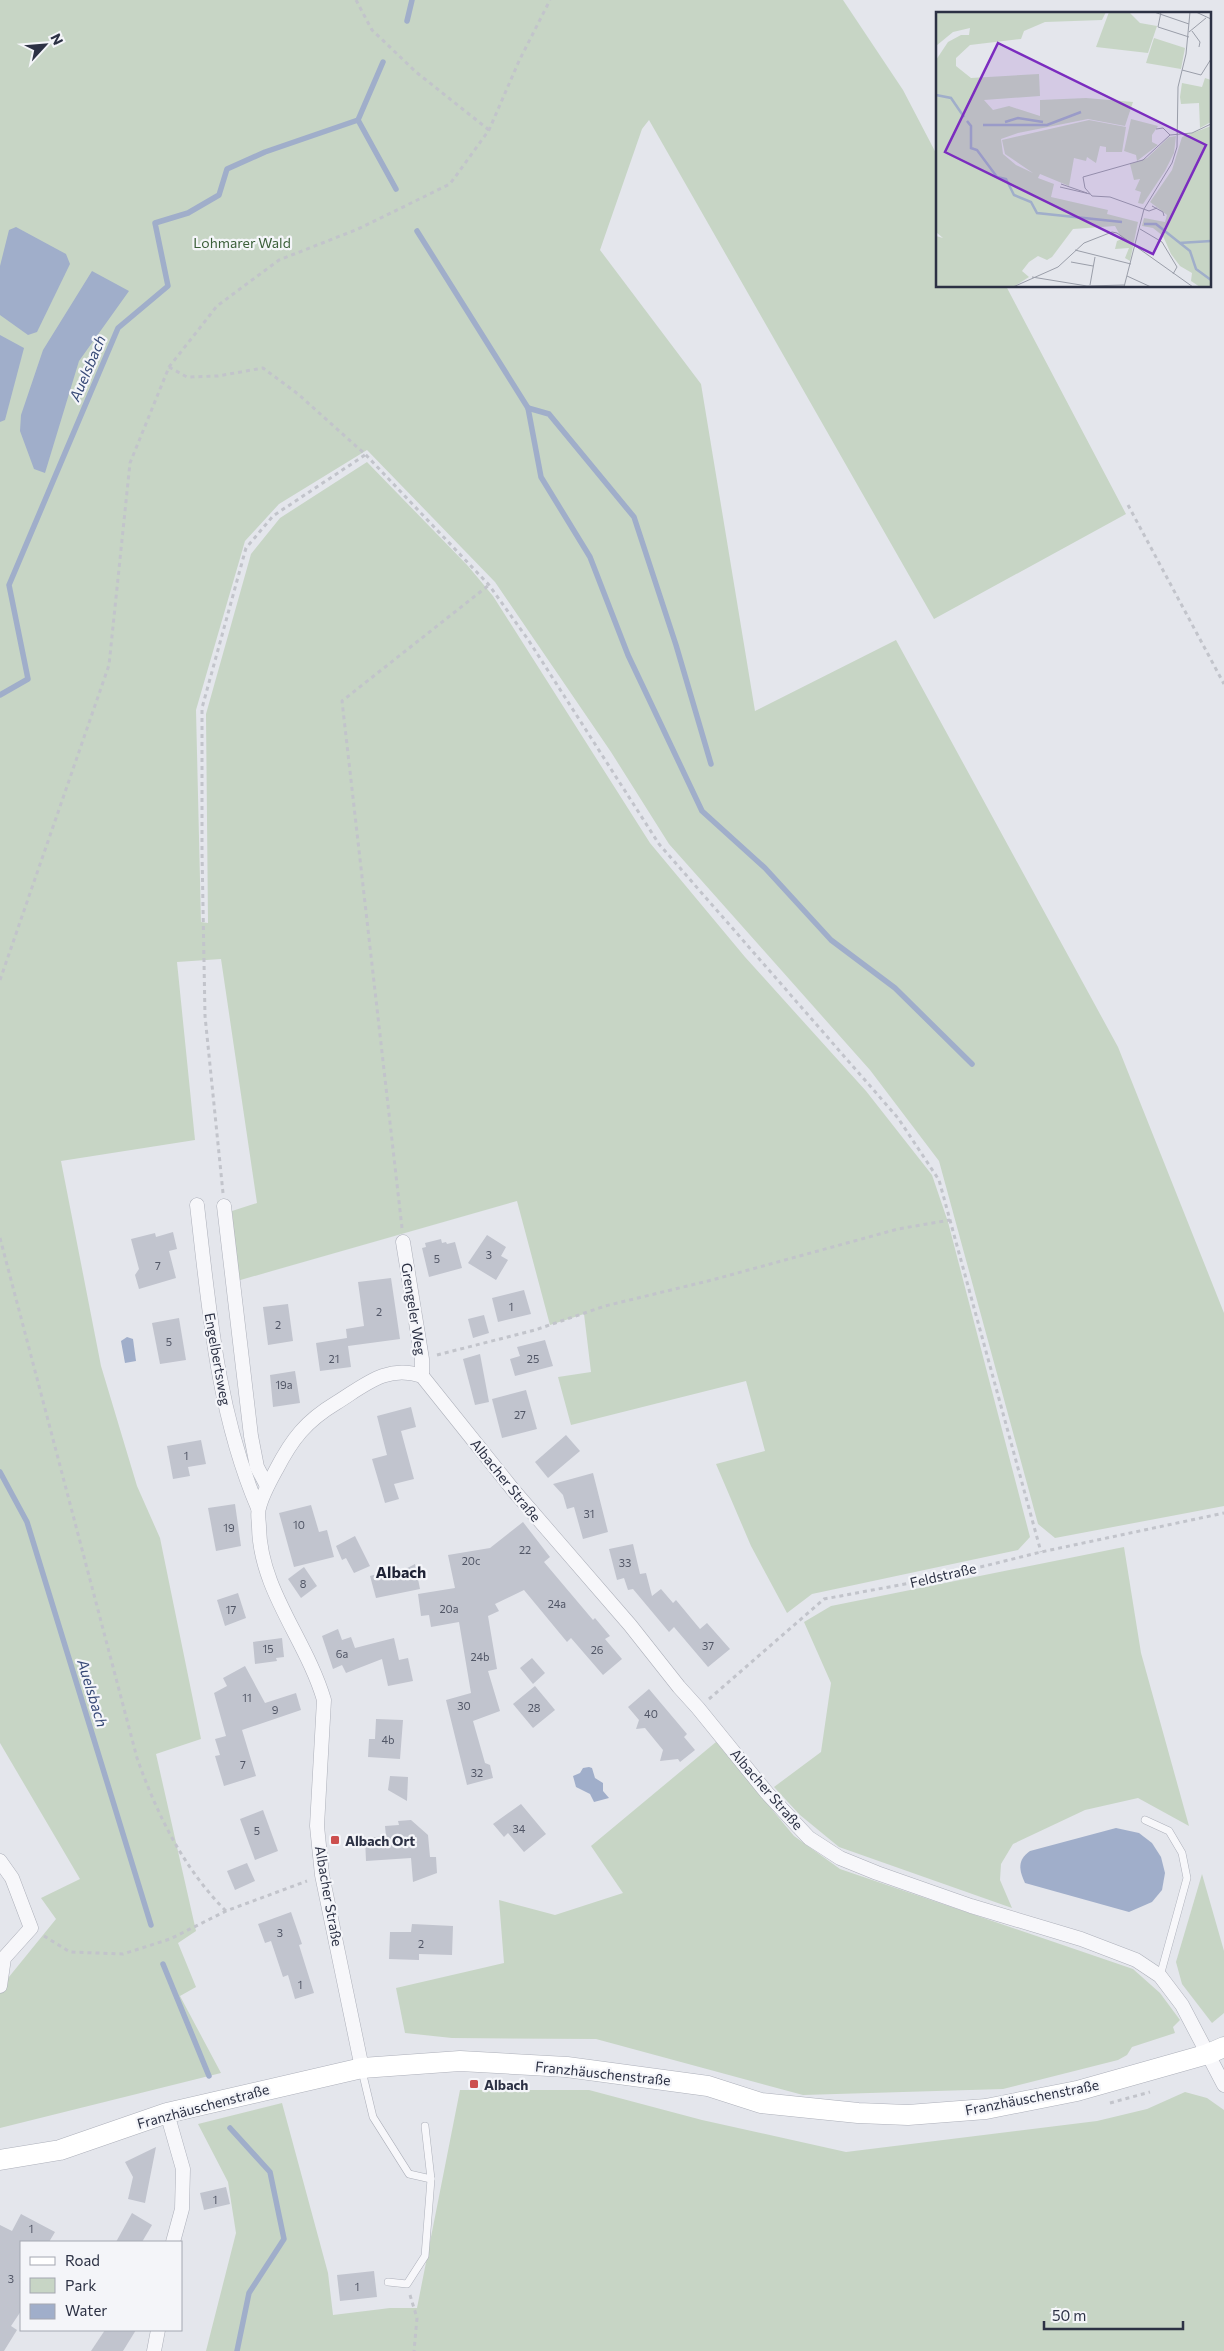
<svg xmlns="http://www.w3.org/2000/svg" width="1224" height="2351" font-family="Commissioner,sans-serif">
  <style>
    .green { fill: #c7d5c5 }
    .water { fill: #a0aeca }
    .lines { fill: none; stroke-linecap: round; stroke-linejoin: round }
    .stream { stroke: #a0aeca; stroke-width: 5.5 }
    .building { fill: #c1c4ce }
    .lane-casing { stroke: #adb0ba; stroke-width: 8 }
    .street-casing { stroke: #adb0ba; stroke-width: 15 }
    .secondary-casing { stroke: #adb0ba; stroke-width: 21 }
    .path { stroke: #c2c4cb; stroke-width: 3; stroke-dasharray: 4 4; stroke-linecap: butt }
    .lane { stroke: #f7f7fa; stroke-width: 7 }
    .street { stroke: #f7f7fa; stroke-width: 14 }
    .secondary { stroke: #fff; stroke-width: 20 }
    .poi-dot { fill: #cc4f4e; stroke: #f4f5f9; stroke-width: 2 }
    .labels { text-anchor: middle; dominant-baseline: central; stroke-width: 4.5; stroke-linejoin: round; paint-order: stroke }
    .number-label { font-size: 11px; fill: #515666 }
    .park-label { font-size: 14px; fill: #3b5f39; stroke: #f4f5f9 }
    .street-label { font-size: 14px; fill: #2c3144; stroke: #f4f5f9 }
    .poi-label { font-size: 14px; font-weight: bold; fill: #2c3144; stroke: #f4f5f9; text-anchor: start }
    .water-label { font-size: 15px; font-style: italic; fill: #374977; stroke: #f4f5f9 }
    .quarter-label { font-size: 16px; font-weight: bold; fill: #1e2235; stroke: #f4f5f9 }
    .inset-river { fill: none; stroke: #a0aeca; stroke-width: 2.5 }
    .inset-road { fill: none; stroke: #9a9ea9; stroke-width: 1 }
    .view { fill: #7b2cbf; fill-opacity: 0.15; stroke: #7b2cbf; stroke-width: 2.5 }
    .inset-edge { fill: none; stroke: #2c3144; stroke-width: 2.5 }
  </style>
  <rect width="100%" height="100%" fill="#e4e6ec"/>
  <!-- green -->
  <g class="green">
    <path d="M0,0H843L903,90L938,157V286H1006L1126,514L934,619L649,120L642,129L600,250L701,384L755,711L896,640L1118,1047L1224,1313V1506L1055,1538L1038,1524L939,1161L870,1070L669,844L611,752L495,582L367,450L279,504L245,541L196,710L201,922L208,923L206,714L251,554L280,518L367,462L468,566L493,596L650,843L745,957L866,1091L932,1175L948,1222L1030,1537L1018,1550L812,1594L787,1613L751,1546L716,1464L765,1451L746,1381L571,1425L558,1377L591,1372L584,1314L550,1325L517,1201L237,1281L232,1211L257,1203L221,959L177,962L195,1140L61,1161L101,1366L137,1486L160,1538L201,1739L156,1754L196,1931L178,1943L196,1987L180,1996L221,2073L0,2128V1988L56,1919L41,1898L80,1879L0,1743Z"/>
    <path d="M1124,1547L1141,1653L1189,1826L1138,1798L1085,1810L1013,1844L1001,1864L1000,1880L1012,1908L839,1847L800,1815L774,1787L821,1752L831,1683L804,1622L831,1606Z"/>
    <path d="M716,1742L794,1836L840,1869L1133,1969L1160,1993L1180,2020L1173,2027L1175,2033L1132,2047L1127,2055L1118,2060L1003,2089L803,2095L596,2039L452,2038L405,2033L396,1988L504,1963L499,1900L555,1915L623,1893L591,1846Z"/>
    <path d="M1202,1874L1224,1951V2013L1212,2023L1182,1984L1176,1962Z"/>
    <path d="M460,2090H589L702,2120L846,2152L1097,2121L1147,2109L1185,2092L1207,2098L1224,2110V2351H206L236,2233L228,2182L198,2124L282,2103L328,2273L333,2315L390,2308H417Z"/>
  </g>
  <!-- water -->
  <g class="water">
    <path d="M16,227L66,254L70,264L37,332L28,335L0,315V266L9,230Z"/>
    <path d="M92,271L129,291L79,361L45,473L34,469L20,431L21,415L43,350Z"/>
    <path d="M0,335L24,348L5,420L0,422Z"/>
    <path d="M127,1337L133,1339L136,1361L125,1363L121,1341Z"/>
    <path d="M589,1767L592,1768L595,1778L603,1783V1791L609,1798L594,1802L590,1794L576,1787L573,1776L580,1773L583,1768Z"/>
    <path d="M1116,1828L1139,1833L1152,1843L1161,1857L1165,1873L1162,1890L1152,1902L1129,1912L1025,1883C1019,1870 1017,1860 1030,1851Z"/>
  </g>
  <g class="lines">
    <!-- stream -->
    <g class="stream">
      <path d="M407,21L412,0"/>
      <path d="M358,120L396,189"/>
      <path d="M417,231L528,408L541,477L590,557L628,655L702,811L765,868L831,940L895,988L972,1064"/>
      <path d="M528,408L549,414L634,517L676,645L711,764"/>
      <path d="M0,695L28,679L9,585L118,328L168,286L155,223L188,213L219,195L227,169L265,152L358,120L383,62"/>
      <path d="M0,1472L27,1522L151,1925"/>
      <path d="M163,1964L209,2076"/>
      <path d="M230,2128L270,2172L284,2239L249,2293L237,2351"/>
    </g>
  </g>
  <!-- building -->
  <g class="building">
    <path d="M173,1232L177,1249L169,1251L176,1278L139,1289L135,1275L139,1269L131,1239L155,1233L156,1237Z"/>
    <path d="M487,1235L506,1247L501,1256L508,1260L496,1280L468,1263Z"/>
    <path d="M441,1239L442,1243L446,1242L447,1244L455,1242L462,1268L429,1277L422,1248L426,1247L425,1243Z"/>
    <path d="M391,1278L400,1339L348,1346L351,1367L320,1371L316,1343L347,1338L346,1329L364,1326L358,1282Z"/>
    <path d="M524,1290L531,1314L498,1322L492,1298Z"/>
    <path d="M288,1304L293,1341L268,1345L263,1307Z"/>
    <path d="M484,1315L489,1333L473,1338L468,1319Z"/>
    <path d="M179,1318L186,1360L160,1364L152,1323Z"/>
    <path d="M545,1340L553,1366L515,1376L510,1359L520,1356L517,1347Z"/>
    <path d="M480,1354L489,1402L475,1405L463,1359Z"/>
    <path d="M295,1371L300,1403L273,1407L270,1375Z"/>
    <path d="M526,1390L537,1429L502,1438L492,1399Z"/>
    <path d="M411,1407L416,1427L401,1431L414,1479L394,1484L399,1499L385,1503L372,1459L387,1455L377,1416Z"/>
    <path d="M566,1435L580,1451L548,1478L535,1462Z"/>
    <path d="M201,1440L206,1464L188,1467L190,1476L173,1479L167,1446Z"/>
    <path d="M593,1473L608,1532L583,1539L574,1507L567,1509L563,1495L553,1484Z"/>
    <path d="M235,1504L241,1546L216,1551L208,1508Z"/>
    <path d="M311,1505L319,1532L327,1530L334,1557L294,1567L279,1513Z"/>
    <path d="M523,1522L550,1557L544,1562L593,1620L595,1618L610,1636L605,1639L622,1659L603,1675L571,1638L567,1642L524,1590L495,1604L499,1611L488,1616L497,1669L488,1671L500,1711L473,1721L485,1763L490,1765L493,1778L467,1785L446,1700L471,1693L459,1622L431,1627L429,1615L421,1616L418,1594L455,1588L448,1555L490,1548Z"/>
    <path d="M355,1536L370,1566L354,1573L346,1558L342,1560L336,1546Z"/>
    <path d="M633,1544L640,1574L646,1573L652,1596L661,1589L673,1603L676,1600L700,1629L707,1623L730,1649L708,1667L674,1627L669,1632L633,1589L628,1590L624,1578L617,1580L609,1549Z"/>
    <path d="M415,1564L420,1589L376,1598L370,1576L391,1570L392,1576Z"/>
    <path d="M304,1567L317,1586L301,1598L288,1579Z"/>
    <path d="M238,1593L246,1618L225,1626L217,1600Z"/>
    <path d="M338,1629L342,1640L351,1637L355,1648L394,1638L399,1660L408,1658L413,1681L388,1686L382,1659L346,1673L342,1665L333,1669L322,1636Z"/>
    <path d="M282,1638L284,1657L276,1658L277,1661L255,1664L253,1642Z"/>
    <path d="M532,1658L545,1673L533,1684L520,1668Z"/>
    <path d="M245,1666L265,1703L296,1693L301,1710L242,1730L256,1776L224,1786L215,1756L220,1755L215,1739L226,1736L214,1693L227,1686L223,1678Z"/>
    <path d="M535,1686L555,1710L533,1728L513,1704Z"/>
    <path d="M649,1689L687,1734L684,1737L695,1750L680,1762L678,1759L660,1761L663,1750L645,1728L636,1729L639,1720L628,1707Z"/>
    <path d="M376,1719L403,1720L400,1759L368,1757L369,1739H375Z"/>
    <path d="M390,1776L408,1777L407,1801L388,1790Z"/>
    <path d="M521,1804L546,1834L524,1852L508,1833L504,1837L493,1824Z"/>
    <path d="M263,1810L278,1851L255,1860L240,1819Z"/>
    <path d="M411,1820L428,1835L430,1857H436L437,1873L413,1882L411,1858L366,1861L365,1838L386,1836L385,1826L399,1825L398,1821Z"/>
    <path d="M247,1863L255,1881L235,1890L227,1871Z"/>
    <path d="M291,1912L302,1944L299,1945L314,1993L295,1999L288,1975L283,1977L271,1941L265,1943L258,1924Z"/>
    <path d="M412,1924L453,1926L452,1955L419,1954V1960L389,1959L390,1932H411Z"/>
    <path d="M156,2147L145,2203L128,2199L133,2177L125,2162Z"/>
    <path d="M226,2187L230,2204L204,2210L200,2193Z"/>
    <path d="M132,2213L152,2225L142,2242H116Z"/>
    <path d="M21,2214L55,2232L49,2242H21V2311L11,2326L17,2330L4,2351H0V2225L12,2231Z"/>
    <path d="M374,2271L377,2297L340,2301L337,2275Z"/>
    <path d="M105,2330H136L123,2351H91Z"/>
  </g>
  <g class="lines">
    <defs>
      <g id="lane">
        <path d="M1145,1820L1169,1831L1182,1853L1187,1878L1160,1976"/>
        <path d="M362,2071L373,2117L409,2174L431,2179"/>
        <path d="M388,2282L407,2284L425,2256L431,2179L425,2126"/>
      </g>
      <g id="street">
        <path d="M197,1205C209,1308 217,1412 258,1508"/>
        <path d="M224,1206L251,1436L257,1467L267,1486"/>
        <path d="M403,1242L422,1359V1376"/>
        <path d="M0,1861L12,1878L31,1928L4,1958L0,1986"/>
        <path d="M362,2068L322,1875L317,1826L324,1700C307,1641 260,1590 259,1527C259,1521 257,1513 259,1508C262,1495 270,1481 276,1470C292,1439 306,1421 336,1403C365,1385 387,1364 422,1376L514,1491L630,1625L679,1687L698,1708L767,1793L809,1838L840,1858L877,1873L971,1906L1081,1939L1136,1960L1160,1976L1182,2005L1224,2085"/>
        <path d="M167,2113L183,2169L182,2209L173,2242"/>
        <path d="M154,2351L158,2330"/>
      </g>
      <path id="secondary" d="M0,2160L60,2150L167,2113L362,2068L460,2061L567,2067L708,2086L761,2103L858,2113L908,2115L986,2109L1077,2091L1208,2054L1224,2047"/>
    </defs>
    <!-- lane casing -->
    <use href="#lane" class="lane-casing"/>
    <!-- street casing -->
    <use href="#street" class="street-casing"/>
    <!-- secondary casing -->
    <use href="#secondary" class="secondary-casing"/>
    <!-- path -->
    <g class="path">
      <path d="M356,0L372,30L416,72L489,130"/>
      <path d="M169,367L187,377L218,376L263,368L298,394L366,455L489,585L529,641L659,844L898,1118L939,1180L1041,1552"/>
      <path d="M1128,505L1224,684"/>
      <path d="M0,980L109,665L130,463L169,367L217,306L279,260L358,229L450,184L489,130L519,61L550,0"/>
      <path d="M223,1193L205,1016L202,851V708L246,548L273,516L365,455"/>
      <path d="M402,1228L342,701L489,585"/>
      <path d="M0,1238L137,1758C157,1814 183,1868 226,1911"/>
      <path d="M437,1355L535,1330L605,1306L712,1280L898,1229L950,1220"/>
      <path d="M709,1699L824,1599L932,1579L1041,1552L1224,1513"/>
      <path d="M44,1936L70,1952L123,1954L170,1939L226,1911L307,1881"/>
      <path d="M1110,2103L1150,2092"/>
      <path d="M410,2295L417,2318L414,2351"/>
    </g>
    <!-- lane -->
    <use href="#lane" class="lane"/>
    <!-- street -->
    <use href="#street" class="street"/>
    <!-- secondary -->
    <use href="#secondary" class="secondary"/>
  </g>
  <!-- markers -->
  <g class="poi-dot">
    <rect x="330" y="1835" width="10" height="10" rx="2.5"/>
    <rect x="469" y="2079" width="10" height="10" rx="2.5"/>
  </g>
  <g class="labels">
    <!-- number labels -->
    <g class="number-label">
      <text x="489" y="1254">3</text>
      <text x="437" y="1258">5</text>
      <text x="158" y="1265">7</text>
      <text x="511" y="1306">1</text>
      <text x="379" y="1311">2</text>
      <text x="278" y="1324">2</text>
      <text x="169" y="1341">5</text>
      <text x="334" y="1358">21</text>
      <text x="533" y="1358">25</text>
      <text x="284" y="1384">19a</text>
      <text x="520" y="1414">27</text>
      <text x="186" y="1455">1</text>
      <text x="589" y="1513">31</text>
      <text x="299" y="1524">10</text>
      <text x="229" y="1527">19</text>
      <text x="525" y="1549">22</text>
      <text x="471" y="1560">20c</text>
      <text x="625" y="1562">33</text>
      <text x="303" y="1583">8</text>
      <text x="557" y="1603">24a</text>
      <text x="449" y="1608">20a</text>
      <text x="231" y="1609">17</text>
      <text x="708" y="1645">37</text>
      <text x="268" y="1648">15</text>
      <text x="597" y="1649">26</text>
      <text x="342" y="1653">6a</text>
      <text x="480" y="1656">24b</text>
      <text x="247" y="1697">11</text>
      <text x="464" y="1705">30</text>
      <text x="534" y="1707">28</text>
      <text x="275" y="1709">9</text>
      <text x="651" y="1713">40</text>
      <text x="388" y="1739">4b</text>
      <text x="243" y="1764">7</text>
      <text x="477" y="1772">32</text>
      <text x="519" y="1828">34</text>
      <text x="257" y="1830">5</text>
      <text x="280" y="1932">3</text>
      <text x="421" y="1943">2</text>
      <text x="300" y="1984">1</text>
      <text x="215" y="2199">1</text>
      <text x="31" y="2228">1</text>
      <text x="11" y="2278">3</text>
      <text x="357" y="2286">1</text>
    </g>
    <!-- park labels -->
    <g class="park-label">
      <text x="242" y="242">Lohmarer Wald</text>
    </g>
    <!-- street labels -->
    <g class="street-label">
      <text transform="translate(414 1309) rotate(81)">Grengeler Weg</text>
      <text transform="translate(218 1359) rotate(80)">Engelbertsweg</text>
      <text transform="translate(506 1480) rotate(51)">Albacher Straße</text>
      <text transform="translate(943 1575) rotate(-13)">Feldstraße</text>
      <text transform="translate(767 1789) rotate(49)">Albacher Straße</text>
      <text transform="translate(329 1896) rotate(80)">Albacher Straße</text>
      <text transform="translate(603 2073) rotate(6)">Franzhäuschenstraße</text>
      <text transform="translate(1032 2097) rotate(-11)">Franzhäuschenstraße</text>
      <text transform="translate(203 2106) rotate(-15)">Franzhäuschenstraße</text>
    </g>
    <!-- poi labels -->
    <g class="poi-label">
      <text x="345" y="1840">Albach Ort</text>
      <text x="484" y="2084">Albach</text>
    </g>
    <!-- water labels -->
    <g class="water-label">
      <text transform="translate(87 368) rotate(-67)">Auelsbach</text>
      <text transform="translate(93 1693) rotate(73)">Auelsbach</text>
    </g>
    <!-- quarter labels -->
    <g class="quarter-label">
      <text x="401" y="1571">Albach</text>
    </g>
  </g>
  <!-- overview -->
  <g transform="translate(936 12)">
    <rect width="275" height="275" fill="#e4e6ec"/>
    <path d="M0,0H170L166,8L109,10L88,19L85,27L34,33L20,46V54L35,66L103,62L104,84L48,88L57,98L73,94L104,104V88L150,86L197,90L189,114L152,107L82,121L65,127L67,142L80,153L97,161L69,142L66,128L153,108L190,115L186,140H170V135L164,134L160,151L151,145L150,149L138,146L133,174L104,162L102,166L118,172L115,185L172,198L171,202L202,210L194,249L189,246L193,236L179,237L181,229L186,227L179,214L137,217L116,245L111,248L102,244L93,250L86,259L93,265L77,275H0V224L7,226L0,220V48L12,30L25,23H33L34,16L17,20L0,34ZM173,0H193L204,11L221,14L212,41L160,35ZM218,26L249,36L245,57L210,51ZM269,66L275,68V110L264,116L263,91L245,92L244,85L246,71L266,75ZM195,107L222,114L216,123V130L222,133L201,149L200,143L188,139ZM275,114V275H264L255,269L256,261L244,254L235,242L227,224L217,216L206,214L208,206L229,210L231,203L214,190L236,158L246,125ZM240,124L238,141L229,159L207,192L202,191L205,180L199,178L204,167L198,168L194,152L211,146L233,125Z" fill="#c7d5c5"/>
    <path class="inset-river" d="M0,83L15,86L28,105M31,109L35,114V136L41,138L61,165L70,167L78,183L95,190L101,201L186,210M69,110L82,106L107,110M47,113H111L145,100M208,212H220L254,239L260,257L275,268M243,231L275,229"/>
    <path class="inset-road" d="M218,0L253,12M225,0L222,15L253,25M260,0L275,7M256,19L264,30L263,35M253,20L270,6M246,58L265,63L275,47M220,117L227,116L234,123M125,172L151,181M124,175L154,182M216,194L227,200L228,204M221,196L213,199L174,185L156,184L149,176L147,165L207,148L234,123L256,121L275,112M204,217L226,230L241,255L237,262M139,238L195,252M135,250L157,254M191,264L215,275M96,265L151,274L189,273M154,273L159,245M77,275L122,255L148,231L176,220L181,221L257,275M188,275L208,197L236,151L241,135L242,75L250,42L254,0"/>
    <path class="view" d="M62,31L270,133L217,242L9,140Z"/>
    <rect width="275" height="275" class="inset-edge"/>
  </g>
  <!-- legend -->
  <rect x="20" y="2241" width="162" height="90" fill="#f4f5f9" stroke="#a4a7b1"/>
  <rect x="30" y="2257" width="25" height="8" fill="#ffffff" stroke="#a4a7b1"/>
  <text x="65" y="2266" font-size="15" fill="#2c3144">Road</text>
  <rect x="30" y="2278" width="25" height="15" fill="#c7d5c5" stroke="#a4a7b1"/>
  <text x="65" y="2291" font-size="15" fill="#2c3144">Park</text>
  <rect x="30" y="2304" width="25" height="15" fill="#a0aeca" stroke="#a4a7b1"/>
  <text x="65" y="2316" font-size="15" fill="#2c3144">Water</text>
  <!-- north arrow -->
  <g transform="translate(45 45) rotate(64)" stroke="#f4f5f9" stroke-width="4" paint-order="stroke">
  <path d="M0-4L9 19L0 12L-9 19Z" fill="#2c3144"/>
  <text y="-8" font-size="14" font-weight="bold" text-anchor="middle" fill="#2c3144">N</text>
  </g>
  <!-- scale -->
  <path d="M1044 2321v8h139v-8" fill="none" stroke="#2c3144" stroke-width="2.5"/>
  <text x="1052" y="2321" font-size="15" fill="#2c3144" stroke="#f4f5f9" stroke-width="4" paint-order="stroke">50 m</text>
</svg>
